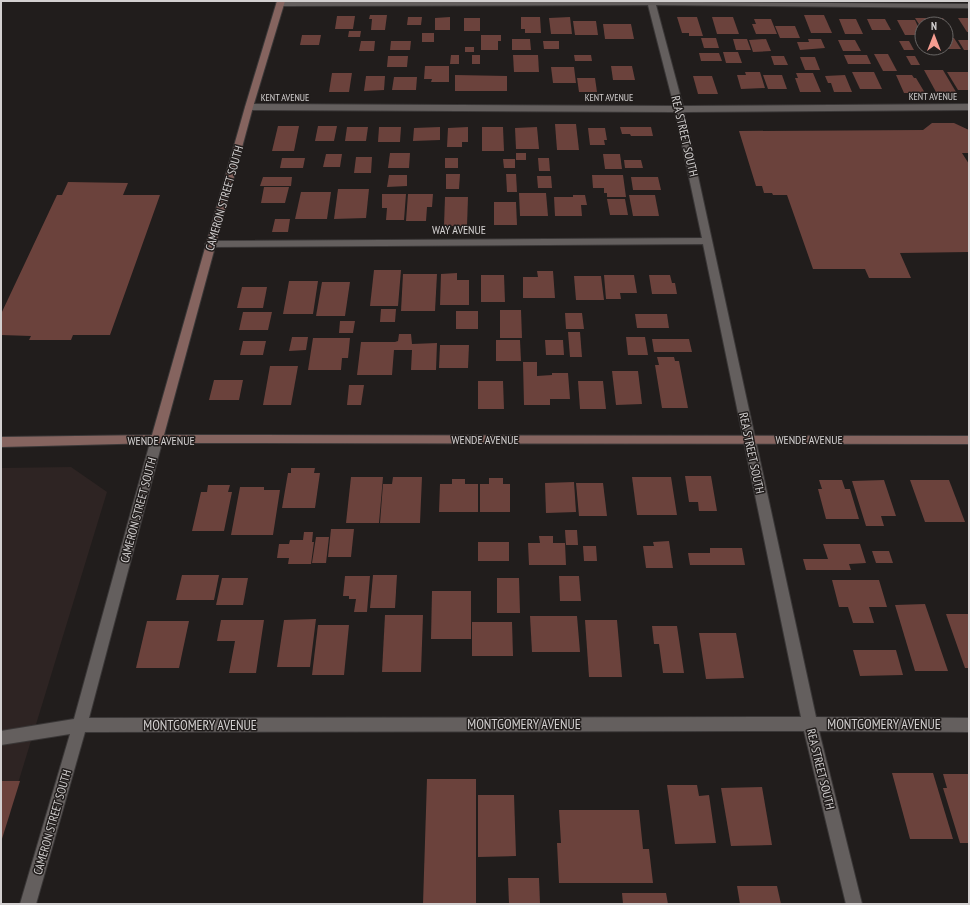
<svg xmlns="http://www.w3.org/2000/svg" width="970" height="905" font-family="'PT Sans Narrow',sans-serif">
  <style>
    .built { fill: #2e2423 }
    .building { fill: #6b423c }
    .lines { fill: none; stroke-linecap: round; stroke-linejoin: round }
    .street-casing { stroke: #3a3737; stroke-width: 2 }
    .secondary-casing { stroke: #3a3737; stroke-width: 2 }
    .street { fill: #645f5e; fill-rule: evenodd }
    .secondary { fill: #85645f; fill-rule: evenodd }
    .labels { text-anchor: middle; dominant-baseline: central; stroke-width: 3; stroke-linejoin: round; paint-order: stroke }
    .far-street-label { font-size: 10px; fill: #d3d0d0; stroke: #211d1c }
    .street-label { font-size: 12px; fill: #d3d0d0; stroke: #211d1c }
    .near-street-label { font-size: 14px; fill: #d3d0d0; stroke: #211d1c }
  </style>
  <rect width="100%" height="100%" fill="#211d1c"/>
  <!-- built -->
  <path class="built" d="M71,467L107,492L1,839V468Z"/>
  <!-- building -->
  <g class="building">
    <path d="M370,15H387L385,30H371L372,19H369Z"/>
    <path d="M804,15H824L832,33H811Z"/>
    <path d="M337,16H355L353,29H335Z"/>
    <path d="M408,17H422L421,25H407Z"/>
    <path d="M450,17V30H435V18Z"/>
    <path d="M521,17H540L541,33H525V29H521Z"/>
    <path d="M570,17L572,34H551L549,18Z"/>
    <path d="M677,17H697L703,36H689V33H682Z"/>
    <path d="M712,17H733L739,34H717Z"/>
    <rect x="464" y="18" width="16" height="13"/>
    <path d="M915,18H943L949,27H946V24H922V29Z"/>
    <path d="M958,18H969V32H967Z"/>
    <path d="M754,19H771L777,34H756L752,24H756Z"/>
    <path d="M839,19H856L863,34H845Z"/>
    <path d="M867,19H885L891,30H872Z"/>
    <path d="M897,20H915L922,35H905Z"/>
    <path d="M573,21H596L598,35H575Z"/>
    <path d="M603,24H631L634,39H605Z"/>
    <path d="M775,26H795L800,38H780Z"/>
    <path d="M349,31H361L360,37H348Z"/>
    <rect x="422" y="33" width="12" height="9"/>
    <path d="M302,35H321L319,45H300Z"/>
    <path d="M481,35H501V41H498V50H481Z"/>
    <path d="M701,38H716L719,48H704Z"/>
    <path d="M946,38H954L961,49H946Z"/>
    <path d="M512,39H530L531,50H512Z"/>
    <path d="M733,39H747L751,50H736Z"/>
    <path d="M766,39L771,51L753,52L749,40Z"/>
    <path d="M808,39H821L825,48L800,50L797,42H809Z"/>
    <path d="M838,40H855L861,51H843Z"/>
    <path d="M958,40H969V50H964Z"/>
    <path d="M361,41H375L374,51H359Z"/>
    <path d="M391,41H411L410,50H390Z"/>
    <path d="M543,41H559V49H544Z"/>
    <path d="M899,41H909L914,50H904Z"/>
    <rect x="465" y="47" width="9" height="5"/>
    <path d="M723,52H738L742,63H726Z"/>
    <path d="M699,53H719L722,61H701Z"/>
    <path d="M874,54H888L897,71H883Z"/>
    <path d="M451,55H459V64H450Z"/>
    <rect x="472" y="55" width="8" height="9"/>
    <path d="M513,55H538L539,72H514Z"/>
    <path d="M574,55H591L592,61H575Z"/>
    <path d="M844,55H867L871,64H848Z"/>
    <path d="M388,56H408L407,67H387Z"/>
    <path d="M771,56H784L788,65H774Z"/>
    <path d="M906,56H915L920,65H911Z"/>
    <path d="M800,57H815L820,70H805Z"/>
    <path d="M425,66H449V82H431L432,79H424Z"/>
    <path d="M611,66H632L635,80H613Z"/>
    <path d="M551,67H574L576,83H553Z"/>
    <path d="M924,70H943L956,92H936Z"/>
    <path d="M745,72H760L765,88L741,89L737,75H746Z"/>
    <path d="M852,72H874L882,89H860Z"/>
    <path d="M947,72H969V90H958Z"/>
    <path d="M332,73H352L349,92H329Z"/>
    <path d="M796,73H813L821,92H800L795,78H798Z"/>
    <path d="M455,75L507,76V91H455Z"/>
    <path d="M763,75H782L787,89H768Z"/>
    <path d="M845,75L852,92H834L831,83H828L825,76Z"/>
    <path d="M896,75H912L914,78H916L925,93H904Z"/>
    <path d="M366,76H385L384,90L364,91Z"/>
    <path d="M693,76H712L718,94H698Z"/>
    <path d="M394,77H417L416,90H392Z"/>
    <path d="M577,78H595L597,92H579Z"/>
    <path d="M932,123H954L969,130V153H962L969,164V252L900,253L911,278H869L865,269H813L787,195H773L772,193H764L762,186H756L739,131L923,130Z"/>
    <path d="M555,124H576L579,150H557Z"/>
    <path d="M278,126H299L294,151H272Z"/>
    <path d="M318,126H337L334,141H315Z"/>
    <path d="M347,127H368L366,141H345Z"/>
    <path d="M379,127H401L400,142H378Z"/>
    <path d="M440,127V140L413,141L414,128Z"/>
    <path d="M468,127V142H462V147H447L448,128Z"/>
    <path d="M482,127H503L504,151H482Z"/>
    <path d="M537,127L539,149H516L515,128Z"/>
    <path d="M620,127H651L653,136H631L630,134H622Z"/>
    <path d="M588,128H605L607,140H604L605,145H590Z"/>
    <path d="M390,153H410L409,168H388Z"/>
    <rect x="516" y="153" width="10" height="7"/>
    <path d="M326,154H342L340,167H323Z"/>
    <path d="M603,154H620L622,169H605Z"/>
    <path d="M356,157H372L371,173H354Z"/>
    <path d="M282,158H305L303,168H280Z"/>
    <rect x="445" y="158" width="13" height="10"/>
    <path d="M538,158H549L550,171H539Z"/>
    <path d="M503,159H515V168H504Z"/>
    <path d="M624,160H641L643,168H625Z"/>
    <path d="M446,174H460L459,189H446Z"/>
    <path d="M506,174H516L517,192H507Z"/>
    <path d="M389,175H407V186L387,187Z"/>
    <path d="M592,175H623L626,197H607V193H604V188H593Z"/>
    <path d="M537,176H551L552,188H538Z"/>
    <path d="M263,177H292L291,186H260Z"/>
    <path d="M631,177H658L661,190H633Z"/>
    <path d="M68,182L128,183L123,195H160L110,335H73L71,340H29L31,336L1,335V314L57,195H62Z"/>
    <path d="M264,187H289L285,203H261Z"/>
    <path d="M338,189H369L366,218L334,219Z"/>
    <path d="M301,192H331L327,219H295Z"/>
    <path d="M519,193H546L548,216H520Z"/>
    <path d="M382,194H406L404,220H386L387,208H382Z"/>
    <path d="M408,194H433L432,207H427L426,221H406Z"/>
    <path d="M573,195H585L587,205H581L582,216H555L554,197H573Z"/>
    <path d="M629,195H655L659,216H633Z"/>
    <path d="M445,197H468L467,226H444Z"/>
    <path d="M607,199H625L628,215H610Z"/>
    <path d="M494,202H516L517,225H494Z"/>
    <path d="M275,219H290L288,232H272Z"/>
    <path d="M374,270H401L398,306H370Z"/>
    <path d="M537,271H553L555,298H523V277H538Z"/>
    <path d="M457,273V280H469V305H440L441,274Z"/>
    <path d="M403,274H437L435,311H401Z"/>
    <path d="M481,275H504L505,302H481Z"/>
    <path d="M604,275H634L637,293H620L621,299H606Z"/>
    <path d="M649,275H670L672,283H675L677,294H652Z"/>
    <path d="M574,276H601L604,300H576Z"/>
    <path d="M289,281H318L313,314H283Z"/>
    <path d="M322,282H350L345,316H316Z"/>
    <path d="M242,287H267L263,308H237Z"/>
    <path d="M381,309H396L395,322H380Z"/>
    <path d="M500,310H521L522,338H500Z"/>
    <rect x="456" y="311" width="22" height="18"/>
    <path d="M243,312H272L268,330H239Z"/>
    <path d="M565,313H582L584,329H566Z"/>
    <path d="M635,314H667L669,328H637Z"/>
    <path d="M340,321H355L353,333H339Z"/>
    <path d="M568,332H580L582,357H570Z"/>
    <path d="M399,334H411L412,344L437,343L436,370H411L412,350H394L392,375H357L361,342H395L398,341Z"/>
    <path d="M292,337H308L306,350L289,351Z"/>
    <path d="M626,337H645L648,355H628Z"/>
    <path d="M313,338H350L348,358H342L341,370H308Z"/>
    <path d="M652,339H689L692,352H654Z"/>
    <path d="M496,340H520L521,361H496Z"/>
    <path d="M545,340H563L564,355H546Z"/>
    <path d="M243,341H266L263,355H240Z"/>
    <path d="M440,345H469L468,368H439Z"/>
    <path d="M657,357H674L675,361H679L688,408H662L655,365H659Z"/>
    <path d="M523,362H537V376L552,375V373H568L570,399H550V405H524Z"/>
    <path d="M270,366H298L291,405H263Z"/>
    <path d="M612,371H638L642,404L616,405Z"/>
    <path d="M214,380H243L239,400H209Z"/>
    <path d="M478,381H503L504,409H478Z"/>
    <path d="M578,381H603L606,409H580Z"/>
    <path d="M349,385H364L361,405H347Z"/>
    <path d="M291,468H315L314,473H320L315,508H282L288,473H291Z"/>
    <path d="M685,476H711L717,511H699L698,502H689Z"/>
    <path d="M351,477H383L379,523H346Z"/>
    <path d="M393,477H422L420,523H380L383,484H392Z"/>
    <path d="M632,477H671L677,515H637Z"/>
    <path d="M489,478H503V484H510V512H480V484H489Z"/>
    <path d="M452,479H465V484H478V512H439L440,484H452Z"/>
    <path d="M819,480H842L845,489H850L859,519H826L818,489H822Z"/>
    <path d="M884,480L896,516H881L884,526H866L852,481Z"/>
    <path d="M910,480H949L965,522H925Z"/>
    <path d="M574,482L576,512L546,513L545,483Z"/>
    <path d="M576,483H603L607,516H579Z"/>
    <path d="M208,485H230L228,492H232L224,531H192L201,492H207Z"/>
    <path d="M240,487H264V490H280L273,535H231Z"/>
    <path d="M331,529H354L351,557H328Z"/>
    <path d="M565,530H577L578,545H566Z"/>
    <path d="M304,532H313L312,542H314L311,564H288L289,558H277L279,544H289L290,540H303Z"/>
    <path d="M539,536H553V543H565L566,565H529L528,543H540Z"/>
    <path d="M316,537H329L326,563H312Z"/>
    <path d="M669,541L673,568H646L643,546H654L653,542Z"/>
    <rect x="478" y="542" width="31" height="19"/>
    <path d="M823,544H860L866,563L849,564L851,570H806L803,559H828Z"/>
    <path d="M583,546H596L597,561H584Z"/>
    <path d="M710,548H742L745,565H690L688,553H710Z"/>
    <path d="M872,551H889L893,563H876Z"/>
    <path d="M182,575H219L214,600H176Z"/>
    <path d="M373,575H397L395,608H370Z"/>
    <path d="M345,576H370L367,612H354L356,599H349V596H343Z"/>
    <path d="M559,576H579L581,601H560Z"/>
    <path d="M222,578H248L243,605H216Z"/>
    <path d="M497,578H519L520,613H497Z"/>
    <path d="M832,580H879L887,607H869L874,623H853L848,607H839Z"/>
    <path d="M432,591H471V639H431Z"/>
    <path d="M925,604L948,671H915L895,605Z"/>
    <path d="M946,614H969V668H965Z"/>
    <path d="M385,615H423L421,672H382Z"/>
    <path d="M530,616H577L580,652H532Z"/>
    <path d="M316,619L310,667H277L284,620Z"/>
    <path d="M221,620H264L256,673H229L235,641H217Z"/>
    <path d="M585,620H617L622,677H589Z"/>
    <path d="M147,621H189L179,668H136Z"/>
    <path d="M472,622H512L513,656H472Z"/>
    <path d="M318,625H349L344,675H312Z"/>
    <path d="M652,626H677L684,673H663L659,644H654Z"/>
    <path d="M699,633H736L744,678L706,679Z"/>
    <path d="M853,650H896L903,675L860,676Z"/>
    <path d="M892,773H933L953,839H910Z"/>
    <path d="M943,774H969V843H960L943,788H947Z"/>
    <path d="M427,779H476V904H423Z"/>
    <path d="M1,781H20L1,842Z"/>
    <path d="M667,785H697L699,796L709,795L716,843L675,844Z"/>
    <path d="M762,787L772,845L731,846L721,788Z"/>
    <path d="M478,795H514L516,856L478,857Z"/>
    <path d="M559,810H639L643,849H649L653,883H559L557,843H561Z"/>
    <path d="M508,878H539L540,904H509Z"/>
    <path d="M737,886H777L781,904H740Z"/>
    <path d="M622,893H666L668,904H623Z"/>
  </g>
  <g class="lines">
    <defs>
      <path id="street" d="M568,1L969,4V8L656,5L683,106L969,104V110L684,112L816,717L969,718V732L819,731L862,904H846L804,731L85,732L36,904H20L70,734L1,745V731L74,719L151,439L153,436L157,435L161,436L163,439L89,718L801,717L703,244L210,247L205,244L210,241L702,238L675,112L249,110L245,107L249,104L674,106L648,5L280,6L276,4L280,2Z"/>
      <path id="secondary" d="M277,1H285L253,107L164,435L969,436V444L157,443L1,447V437L152,435L245,107Z"/>
    </defs>
    <!-- street casing -->
    <use href="#street" class="street-casing"/>
    <!-- secondary casing -->
    <use href="#secondary" class="secondary-casing"/>
    <!-- street -->
    <use href="#street" class="street"/>
    <!-- secondary -->
    <use href="#secondary" class="secondary"/>
  </g>
  <g class="labels">
    <!-- far-street labels -->
    <g class="far-street-label">
      <text x="933" y="96">KENT AVENUE</text>
      <text x="285" y="97">KENT AVENUE</text>
      <text x="609" y="97">KENT AVENUE</text>
    </g>
    <!-- street labels -->
    <g class="street-label">
      <text transform="translate(685 136) rotate(77)">REA STREET SOUTH</text>
      <text transform="translate(224 198) rotate(-74)">CAMERON STREET SOUTH</text>
      <text x="459" y="229">WAY AVENUE</text>
      <text x="485" y="439">WENDE AVENUE</text>
      <text x="809" y="439">WENDE AVENUE</text>
      <text x="161" y="440">WENDE AVENUE</text>
      <text transform="translate(752 453) rotate(78)">REA STREET SOUTH</text>
      <text transform="translate(138 510) rotate(-75)">CAMERON STREET SOUTH</text>
      <text transform="translate(821 769) rotate(76)">REA STREET SOUTH</text>
      <text transform="translate(52 822) rotate(-74)">CAMERON STREET SOUTH</text>
    </g>
    <!-- near-street labels -->
    <g class="near-street-label">
      <text x="524" y="724">MONTGOMERY AVENUE</text>
      <text x="884" y="724">MONTGOMERY AVENUE</text>
      <text x="200" y="725">MONTGOMERY AVENUE</text>
    </g>
  </g>
  <!-- border -->
  <rect width="970" height="905" fill="none" stroke="#d3d0d0" stroke-width="4"/>
  <!-- north arrow -->
  <g transform="translate(934 36)"><circle r="19" fill="#211d1c" stroke="#686564"/>
  <path d="M0-3L7 15L0 10L-7 15Z" fill="#f59c90"/>
  <text y="-6" font-size="11" font-weight="bold" text-anchor="middle" fill="#d3d0d0">N</text>
  </g>
</svg>
